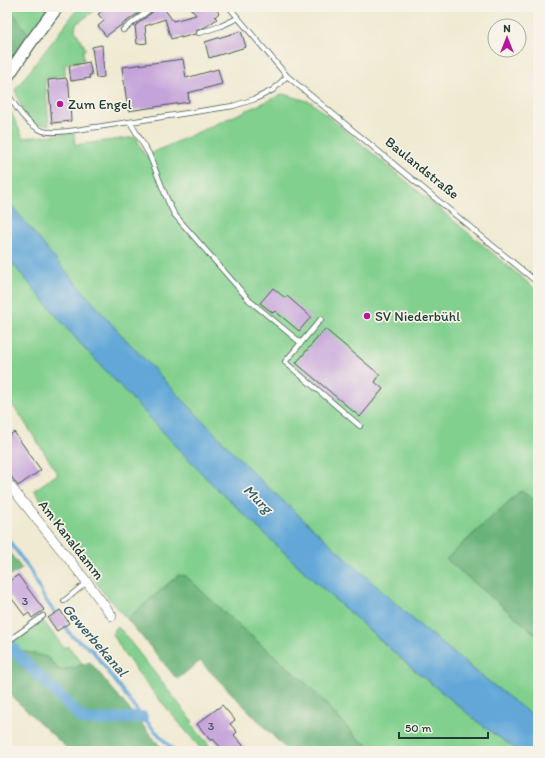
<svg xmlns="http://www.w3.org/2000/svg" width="545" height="758" font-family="Itim,sans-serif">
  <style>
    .green { fill: #82d08e; stroke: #508661 }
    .forest { fill: #69b279; stroke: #447856 }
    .water { fill: #62a7d8; stroke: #407286 }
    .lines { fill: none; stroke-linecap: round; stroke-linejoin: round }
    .stream { stroke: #62a7d8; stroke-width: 3.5 }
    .canal { stroke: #62a7d8; stroke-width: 12 }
    .building { fill: #c4a2da }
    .service-casing { stroke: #3e574c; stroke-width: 6 }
    .minor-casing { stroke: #3e574c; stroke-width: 10 }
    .tertiary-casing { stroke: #3e574c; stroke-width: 14 }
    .service { stroke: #fff; stroke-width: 4.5 }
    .minor { stroke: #fff; stroke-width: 9 }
    .tertiary { stroke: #fff; stroke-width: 12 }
    .poi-dot { fill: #b5179e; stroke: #f7f3e8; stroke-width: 1.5 }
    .labels { text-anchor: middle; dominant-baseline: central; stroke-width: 3.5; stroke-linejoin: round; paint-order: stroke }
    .number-label { font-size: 12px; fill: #48565e }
    .poi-label { font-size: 14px; fill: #1f3d34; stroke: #f7f3e8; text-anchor: start }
    .street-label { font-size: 14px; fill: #1f3d34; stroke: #f7f3e8 }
    .water-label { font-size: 15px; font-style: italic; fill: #335d65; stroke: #f7f3e8 }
  </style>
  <rect width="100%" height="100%" fill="#f7f3e8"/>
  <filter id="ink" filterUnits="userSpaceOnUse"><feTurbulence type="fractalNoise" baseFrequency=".025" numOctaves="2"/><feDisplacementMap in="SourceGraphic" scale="8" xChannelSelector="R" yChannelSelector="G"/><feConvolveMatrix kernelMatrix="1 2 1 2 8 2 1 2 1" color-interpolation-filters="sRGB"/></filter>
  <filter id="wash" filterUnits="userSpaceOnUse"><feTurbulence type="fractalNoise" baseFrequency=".012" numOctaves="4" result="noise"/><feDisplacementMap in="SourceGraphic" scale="16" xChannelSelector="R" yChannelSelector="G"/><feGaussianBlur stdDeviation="0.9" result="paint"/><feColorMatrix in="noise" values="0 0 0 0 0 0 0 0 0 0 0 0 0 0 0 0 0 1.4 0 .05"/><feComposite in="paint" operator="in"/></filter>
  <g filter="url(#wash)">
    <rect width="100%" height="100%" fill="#f0ead2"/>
    <!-- green -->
    <g class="green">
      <path d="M9,7H49L29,35Z"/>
      <path d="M79,7H100L76,24L75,30L86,49L83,50L84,60L65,64V75L45,79L49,125L35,124L23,112L15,90Z"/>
      <path d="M283,94L311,102L538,291V502L520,491L446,559L538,636V720L528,713L418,624L258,478L178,395L117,330L61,266L7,200V106L8,105L23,138L74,133L75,145L136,137L145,156Z"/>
      <path d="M7,257L78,341L210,482L310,577L406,663L487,729L519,751H377L357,738L306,683L229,617L186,576L178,575L127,619L102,591L60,527L34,490L58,474L22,418L7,398Z"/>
      <path d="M43,621L64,648L68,646L83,664L73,668L59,670L47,657L7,652V646Z"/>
      <path d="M116,627L119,628L121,630L193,722L191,724L209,745L202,750L148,686L123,652L113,634L114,629Z"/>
    </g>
    <!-- forest -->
    <g class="forest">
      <path d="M7,7H9L29,35L7,68Z"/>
      <path d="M521,491L538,502V636L446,559Z"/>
      <path d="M7,549L22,569L12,575H7Z"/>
      <path d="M179,575L186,576L229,617L306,683L357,738L377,751H285L286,749L200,661L177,679L127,619Z"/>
      <path d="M19,650L47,657L59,670L73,668L90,662L164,751H70L7,692V652Z"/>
    </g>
    <!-- water -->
    <path class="water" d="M7,200L61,266L117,330L178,395L258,478L418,624L474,670L538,720V751H519L487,729L406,663L310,577L210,482L78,341L7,257Z"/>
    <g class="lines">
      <!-- stream -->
      <g class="stream">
        <path d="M7,538L30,570L43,596L57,616"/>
        <path d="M62,623L72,636L92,650L142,717L174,751"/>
      </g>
      <!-- canal -->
      <path class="canal" d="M7,641L21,658L83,719L103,720L142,717"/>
    </g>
    <g id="blocks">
      <!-- building -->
      <g class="building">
        <path d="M108,7H147L106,36L98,26L104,21L98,14Z"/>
        <path d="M157,7H163L173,21L196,15L189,7H214L219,13L215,17L217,19L207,26L198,30L196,31L195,34L181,38V36L171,39L165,19L145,26L147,43L137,44L135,26L155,10Z"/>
        <path d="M241,31L246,47L209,58L205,42Z"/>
        <path d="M102,45L104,77L96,78L92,47Z"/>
        <path d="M183,59L186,78L218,69L222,84L188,93L189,102L128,111L122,67Z"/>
        <path d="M89,62L92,75H89L90,78L71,81L69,66Z"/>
        <path d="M66,78L69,86L71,121L52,123L48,80Z"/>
        <path d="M273,288L285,298L287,296L311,317L299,331L275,311L273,313L260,303Z"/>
        <path d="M325,329L380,375L375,382L383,389L360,417L296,363Z"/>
        <path d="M14,432L41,470L18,486L7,471V437Z"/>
        <path d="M18,575L44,610L32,618L29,613L25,616L7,592V583Z"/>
        <path d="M60,610L69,623L57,631L48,618Z"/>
        <path d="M222,705L235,720L230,724L237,732L234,735L248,751H224L213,739L211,741L197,724Z"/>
      </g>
    </g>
  </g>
  <g filter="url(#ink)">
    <use href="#blocks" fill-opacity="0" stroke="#3e574c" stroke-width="1"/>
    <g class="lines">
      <defs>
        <g id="service">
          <path d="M229,7L287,76L538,283"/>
          <path d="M123,30L153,7"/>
          <path d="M199,33L221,26L238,18"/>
          <path d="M8,94C17,109 26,124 43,131C54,135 85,128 97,127C143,120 188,113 233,106L255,99L273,90L287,76"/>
          <path d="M130,122L149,154L167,199L174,214L250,301L301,343"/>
          <path d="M321,319L285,362L360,426"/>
          <path d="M64,601L87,582"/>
          <path d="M7,642L43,616"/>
        </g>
        <path id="minor" d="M7,482L87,582L112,616"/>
        <path id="tertiary" d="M7,77L30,43L57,7"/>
      </defs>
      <!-- service casing -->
      <use href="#service" class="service-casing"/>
      <!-- minor casing -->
      <use href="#minor" class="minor-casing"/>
      <!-- tertiary casing -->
      <use href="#tertiary" class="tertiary-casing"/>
      <!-- service -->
      <use href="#service" class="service"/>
      <!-- minor -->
      <use href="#minor" class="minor"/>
      <!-- tertiary -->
      <use href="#tertiary" class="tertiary"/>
    </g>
  </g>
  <!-- markers -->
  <g class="poi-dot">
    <circle cx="60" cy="104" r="4"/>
    <circle cx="367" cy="316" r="4"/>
  </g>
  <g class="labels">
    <!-- number labels -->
    <g class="number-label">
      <text x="25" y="601">3</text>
      <text x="211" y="726">3</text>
    </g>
    <!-- poi labels -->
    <g class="poi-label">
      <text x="68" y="104">Zum Engel</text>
      <text x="375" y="316">SV Niederbühl</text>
    </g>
    <!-- street labels -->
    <g class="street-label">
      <text transform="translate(422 168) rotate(39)">Baulandstraße</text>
      <text transform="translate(71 540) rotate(52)">Am Kanaldamm</text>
    </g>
    <!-- water labels -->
    <g class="water-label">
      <text transform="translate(258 499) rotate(45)">Murg</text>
      <text transform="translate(95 640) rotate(49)">Gewerbekanal</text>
    </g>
  </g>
  <!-- margin -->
  <rect width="545" height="758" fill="none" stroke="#f7f3e8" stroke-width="24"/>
  <!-- north arrow -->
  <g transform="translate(507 38)"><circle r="19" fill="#f7f3e8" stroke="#a1aaa0"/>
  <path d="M0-3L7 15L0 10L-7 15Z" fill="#b5179e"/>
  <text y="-6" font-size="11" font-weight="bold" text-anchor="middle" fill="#1f3d34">N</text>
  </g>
  <!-- scale -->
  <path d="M399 732v6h89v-6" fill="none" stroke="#1f3d34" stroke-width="2"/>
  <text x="405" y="732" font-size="12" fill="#1f3d34" stroke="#f7f3e8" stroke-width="3" paint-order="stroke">50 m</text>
</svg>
